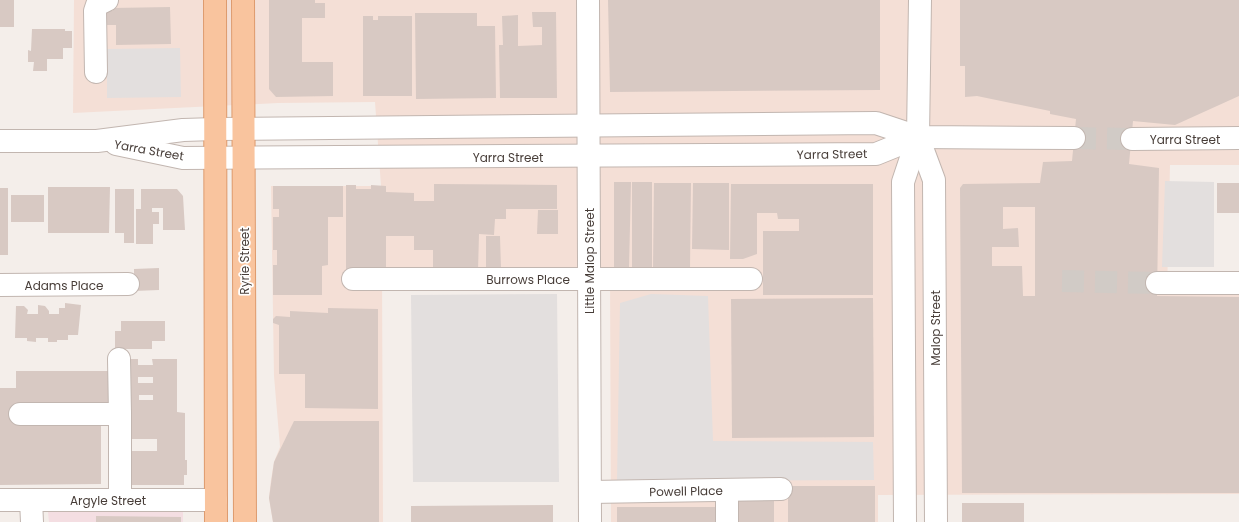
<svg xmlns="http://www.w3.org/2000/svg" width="1239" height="522" font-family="Poppins,sans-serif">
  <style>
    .commercial { fill: #f4dfd6 }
    .medical { fill: #f4dee2 }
    .parking { fill: #e3dfde }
    .building { fill: #d8c9c3; fill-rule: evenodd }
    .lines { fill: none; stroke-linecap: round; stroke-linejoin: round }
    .minor-tunnel { stroke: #d1cbc6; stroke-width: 22; stroke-dasharray: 22 11; stroke-linecap: butt }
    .minor-casing { stroke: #c2b6b0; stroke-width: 24 }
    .major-casing { stroke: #de9b6e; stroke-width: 24 }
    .minor { stroke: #fff; stroke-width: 22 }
    .major { stroke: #f9c49e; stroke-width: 22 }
    .labels { text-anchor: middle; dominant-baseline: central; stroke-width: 3.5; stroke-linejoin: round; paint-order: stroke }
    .street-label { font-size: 12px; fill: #473d38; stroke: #fff }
  </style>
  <rect width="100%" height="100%" fill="#f4eeea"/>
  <!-- commercial -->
  <path class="commercial" d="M74,0H1239V165H1170L1167,293H1239V494L878,495V522H611L610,268L382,269L383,522H273L269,498L271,480L274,462L280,447L274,376L271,186H381L375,102L278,103L73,113Z"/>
  <!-- medical -->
  <path class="medical" d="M48,512H183V522H49Z"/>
  <!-- parking -->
  <g class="parking">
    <path d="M180,48L181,97L107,98V49Z"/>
    <path d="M1165,181L1214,182V267H1162Z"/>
    <path d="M557,294L559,482H413L411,295Z"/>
    <path d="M651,294L708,296L713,441L873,442L874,480L617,481L620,303Z"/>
  </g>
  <!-- building -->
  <g class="building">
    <rect x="0" y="0" width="14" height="27"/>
    <path d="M269,0H315V3H325V18H302V62H333V96L276,97L269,89Z"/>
    <path d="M608,0H880V90L610,92Z"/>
    <path d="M960,0H1239V96L1175,125L1133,121L1129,164L1159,168L1157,296L1239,297V493H962L960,188L963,184L1040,183L1043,162L1072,161L1076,119L1050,114V111L977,96L965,97V66H960ZM1003,207H1035V296H1023L1022,266H992V247H1019L1018,228L1003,229Z"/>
    <path d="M170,7L171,44L116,45V25H99V11H113V8Z"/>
    <path d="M532,12H556L557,98H500L499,45H503L502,16L518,15V46L542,45V27H533Z"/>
    <path d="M415,13H477V26H495L496,98L416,99Z"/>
    <path d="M363,16H373V20H378V16H412V96H363Z"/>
    <path d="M32,29H65V31H72V48H63V59H47V71H33L34,62H28V50L31,51Z"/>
    <path d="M614,182H631L629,269H614Z"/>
    <rect x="632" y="182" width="20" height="87"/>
    <path d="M654,183H691L690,269H653Z"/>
    <path d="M693,183H729V250L692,249Z"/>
    <rect x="1217" y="183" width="22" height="30"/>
    <path d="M434,184L557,185V209H506V219H495L494,235L479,234L478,271H433V250H414V236H386V271L346,270V185H356V189H371V185L386,186V192L414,193V201H434Z"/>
    <path d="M731,184H873V295H763V231H799V219H778L777,213H757V254L743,259H730Z"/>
    <path d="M273,186H343V217H328V265L322,266V295H273V265H277V250H273V217H279V209H273Z"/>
    <path d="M48,187H110L109,233H48Z"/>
    <rect x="0" y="188" width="8" height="67"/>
    <path d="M115,189H134V243H124V233H115Z"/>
    <path d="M141,189H177L183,196L185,230H163V208H152V212H159V224H153V244H136V209H141Z"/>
    <rect x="11" y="195" width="33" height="27"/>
    <path d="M538,210H558V234H537Z"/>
    <path d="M486,236H500L501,269H486Z"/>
    <path d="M159,268V290L134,291V269Z"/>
    <path d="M873,298L874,437L732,438L731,299Z"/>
    <path d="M65,303L81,305L78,335H68V340H57V342H48V338H36V342L27,341V338H15L16,306H24L28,310L27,314H38V305L45,306L49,311V314H59V308H65Z"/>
    <path d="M328,308L378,309V409L305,408V374H279V325L273,323V319L276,316L290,317V311L328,313Z"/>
    <path d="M121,321H165V341H152V349H115V331H121Z"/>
    <path d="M125,359H138V365H153L152,359H177V412L185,413V460H187V475H184V485H127V451H157V439H125ZM138,377H153V383H138ZM139,395H153V400H139Z"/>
    <path d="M16,371H111V407L12,410V422H101V484L0,485V388H16Z"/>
    <path d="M294,421H379V522H273L269,498L274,462Z"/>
    <rect x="788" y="486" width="87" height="36"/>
    <path d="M774,500V522H731L730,501Z"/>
    <rect x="962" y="503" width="62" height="19"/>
    <path d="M553,505V522H411V506Z"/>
    <rect x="617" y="507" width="101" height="15"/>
    <path d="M96,516L181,517V522H96Z"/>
  </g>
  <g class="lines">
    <!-- minor-tunnel -->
    <g class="minor-tunnel">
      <path d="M1074,138L1132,139"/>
      <path d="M1062,281L1157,283"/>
    </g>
    <defs>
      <g id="minor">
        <path d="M588,0L590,522"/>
        <path d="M96,72L95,11L97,5L107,0"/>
        <path d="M918,137L934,180L936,522"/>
        <path d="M1132,139L1239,138"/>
        <path d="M0,141H97L183,130L215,129L876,123L918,137L1074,138"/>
        <path d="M116,144L183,158L876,154L918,137"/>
        <path d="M353,279H751"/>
        <path d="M1157,283H1239"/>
        <path d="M0,285L128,284"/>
        <path d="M119,359L120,414"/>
        <path d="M20,414H120V500"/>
        <path d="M727,490V522"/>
        <path d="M590,492L781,489"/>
        <path d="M0,500H216"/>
        <path d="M31,500L32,522"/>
        <path d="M905,522L903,182L918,137L920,0"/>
      </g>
      <g id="major">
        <path d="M215,0L216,522"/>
        <path d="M243,0L245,522"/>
      </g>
    </defs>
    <!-- minor casing -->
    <use href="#minor" class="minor-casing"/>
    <!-- major casing -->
    <use href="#major" class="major-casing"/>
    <!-- minor -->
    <use href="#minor" class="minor"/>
    <!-- major -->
    <use href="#major" class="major"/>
  </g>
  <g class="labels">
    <!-- street labels -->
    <g class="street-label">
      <text x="1185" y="139">Yarra Street</text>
      <text transform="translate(149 150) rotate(10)">Yarra Street</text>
      <text transform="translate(832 154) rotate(-1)">Yarra Street</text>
      <text x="508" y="157">Yarra Street</text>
      <text transform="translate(244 261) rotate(-90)">Ryrie Street</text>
      <text transform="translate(589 261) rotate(-90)">Little Malop Street</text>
      <text x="528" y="279">Burrows Place</text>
      <text x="64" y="285">Adams Place</text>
      <text transform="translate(935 328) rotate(-90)">Malop Street</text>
      <text transform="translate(686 491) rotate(-1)">Powell Place</text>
      <text x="108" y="500">Argyle Street</text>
    </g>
  </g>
</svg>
